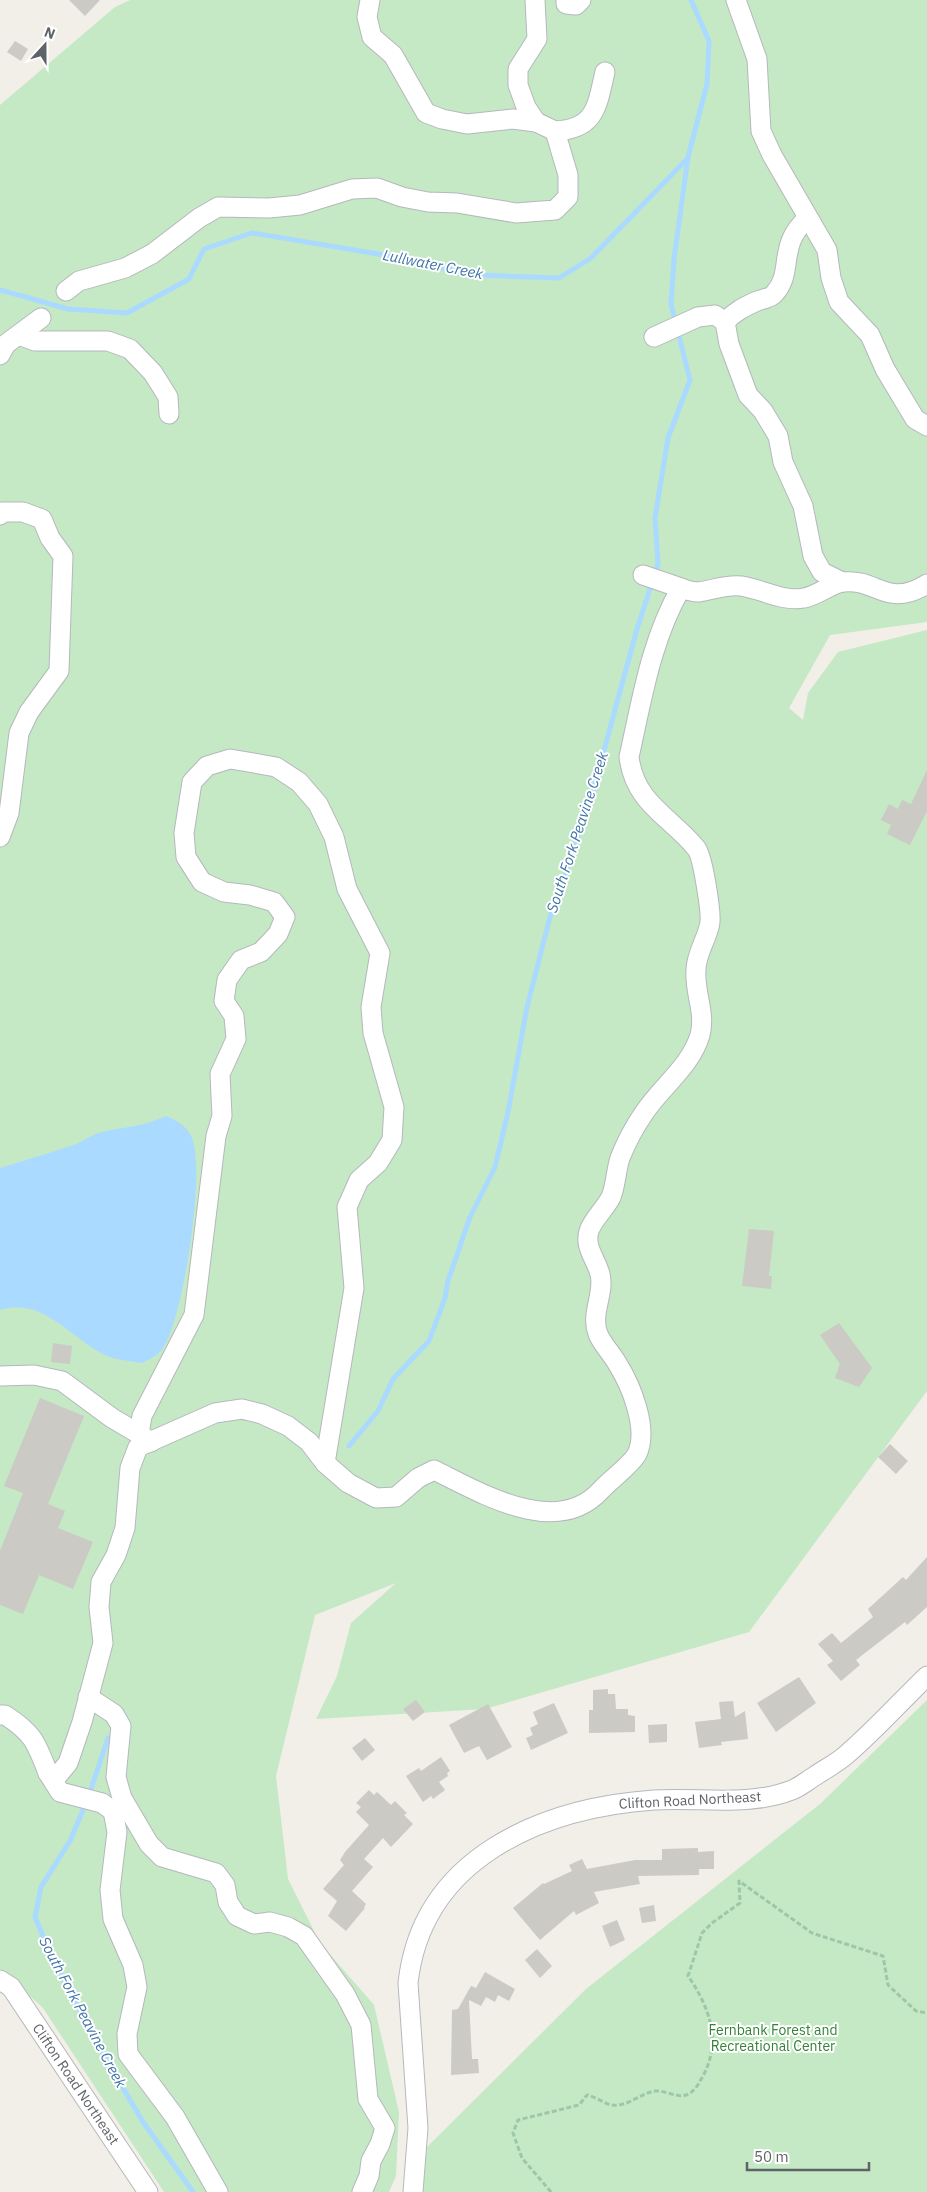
<svg xmlns="http://www.w3.org/2000/svg" width="927" height="2192" font-family="'IBM Plex Sans',sans-serif">
  <style>
    .green { fill: #c5e8c5 }
    .water { fill: #aadaff }
    .lines { fill: none; stroke-linecap: round; stroke-linejoin: round }
    .stream { stroke: #aadaff; stroke-width: 5 }
    .building { fill: #cccac5 }
    .minor-casing { stroke: #b5b8bc; stroke-width: 21 }
    .path { stroke: #9cc7a9; stroke-width: 3; stroke-dasharray: 5 2.5; stroke-linecap: butt }
    .minor { stroke: #fff; stroke-width: 19 }
    .labels { text-anchor: middle; dominant-baseline: central; stroke-width: 4; stroke-linejoin: round; paint-order: stroke }
    .street-label { font-size: 14px; fill: #5f6368; stroke: #fff }
    .park-label { font-size: 14px; fill: #348238; stroke: #fff }
    .water-label { font-size: 15px; font-style: italic; fill: #4174aa; stroke: #fff }
  </style>
  <rect width="100%" height="100%" fill="#f1efe8"/>
  <!-- green -->
  <g class="green">
    <path d="M130,0H927V622L830,635L789,708L803,720L808,693L838,652L927,630V1391L749,1632L485,1709L316,1719L337,1676L351,1623L396,1583L315,1615L276,1776L288,1879L320,1943L374,2005L399,2112L396,2176L389,2192H164L43,2008L0,1969V105L115,7Z"/>
    <path d="M927,1700V2192H422L427,2147L586,1989L820,1804Z"/>
  </g>
  <!-- water -->
  <path class="water" d="M166,1116C175,1120 184,1124 190,1134C208,1161 183,1325 161,1351C157,1356 148,1360 142,1363C131,1361 117,1360 107,1356C72,1340 43,1296 0,1310V1168C25,1160 50,1153 74,1145C83,1141 93,1134 102,1132C124,1127 146,1126 166,1116Z"/>
  <g class="lines">
    <!-- stream -->
    <g class="stream">
      <path d="M0,290L68,309L127,313L189,279L204,249L252,233L378,254L476,275L559,278L591,258L688,158"/>
      <path d="M349,1446L378,1411L393,1379L429,1341L445,1298L448,1281L470,1217L495,1167L508,1112L527,1007L550,917L590,802L637,629L658,564L655,518L668,438L690,380L671,304L674,259L688,157L707,84L709,41L691,0"/>
      <path d="M89,1795L108,1738"/>
      <path d="M86,1803L70,1841L41,1887L35,1917L52,1958L99,2047L143,2122L193,2192"/>
    </g>
  </g>
  <!-- building -->
  <g class="building">
    <path d="M69,0H100L85,16Z"/>
    <path d="M15,41L28,49L21,61L7,52Z"/>
    <path d="M927,770V811L910,845L887,834L891,825L881,820L889,804L898,809L902,800L911,804Z"/>
    <path d="M749,1229L774,1231L769,1276H772L771,1289L742,1286Z"/>
    <path d="M839,1323L872,1368L859,1387L835,1378L840,1364L820,1335Z"/>
    <path d="M53,1343L72,1346L70,1364L51,1362Z"/>
    <path d="M40,1398L84,1416L48,1504L65,1511L58,1528L93,1542L73,1589L39,1575L23,1614L0,1605V1551L23,1493L4,1486Z"/>
    <path d="M890,1444L908,1461L896,1474L878,1457Z"/>
    <path d="M927,1557V1607L907,1625L905,1622L856,1660L860,1665L841,1681L827,1665L833,1661L818,1644L832,1633L841,1643L873,1617L868,1609L903,1577L906,1580Z"/>
    <path d="M799,1677L816,1703L776,1732L757,1703Z"/>
    <path d="M608,1689V1694H615L616,1709H628V1715L635,1716V1732L589,1733V1710H593V1690Z"/>
    <path d="M416,1700L425,1712L413,1721L403,1709Z"/>
    <path d="M733,1701L735,1717L745,1711L748,1739L721,1742L722,1745L699,1748L695,1722L721,1719L719,1702Z"/>
    <path d="M554,1703L568,1733L531,1750L526,1738L533,1735L530,1728L538,1724L533,1712Z"/>
    <path d="M488,1704L512,1747L487,1760L479,1746L464,1753L449,1725Z"/>
    <path d="M667,1724V1742L649,1743L648,1725Z"/>
    <path d="M365,1738L375,1750L362,1761L352,1748Z"/>
    <path d="M441,1757L450,1771L447,1773L448,1776L439,1782L445,1790L433,1799L431,1796L423,1802L406,1776L419,1768L421,1771Z"/>
    <path d="M369,1790L374,1795L377,1792L391,1805L395,1801L407,1813L404,1815L413,1824L391,1847L383,1838L364,1859L373,1867L352,1891L366,1904L364,1907L365,1908L346,1931L328,1916L337,1901L323,1889L344,1865L340,1860L345,1852L369,1825L356,1812L361,1807L356,1803Z"/>
    <path d="M698,1848V1852L714,1851V1869H699V1875L638,1876L640,1884L594,1892L599,1903L576,1915L574,1911L540,1940L513,1908L543,1883L544,1884L572,1871L569,1865L582,1859L587,1869L635,1860H662V1849Z"/>
    <path d="M654,1905L656,1921L642,1923L639,1908Z"/>
    <path d="M617,1920L625,1940L610,1947L602,1926Z"/>
    <path d="M537,1949L552,1966L540,1978L525,1960Z"/>
    <path d="M485,1972L515,1989L509,2001L498,1995L495,2002L486,1997L481,2006L469,2000L472,2059H478L479,2073L451,2075L452,2010L458,2009L471,1986L476,1988Z"/>
  </g>
  <g class="lines">
    <defs>
      <g id="minor">
        <path d="M535,0L537,39L518,69V85L526,107L536,122"/>
        <path d="M566,0V4L576,5L581,0"/>
        <path d="M736,0L757,59L761,131L772,155L827,250L831,278L839,302L870,335L885,369L915,419L927,426"/>
        <path d="M555,131C596,129 597,106 605,72"/>
        <path d="M66,291L79,281L125,268L152,254L199,218L218,207L269,208L300,205L352,189L377,188L402,197L428,202L457,203L516,213L555,210L568,197V175L555,131L536,122L513,119L467,124L442,119L426,113L393,55L372,37L367,17L370,0"/>
        <path d="M725,322C734,312 744,307 757,301C762,299 771,298 774,294C795,272 776,245 808,218"/>
        <path d="M19,335L35,341H108L130,349L153,373L168,397L169,414"/>
        <path d="M654,337L698,317L715,315L725,322L729,344L748,395L763,411L778,436L783,462L803,506L813,556L822,572L842,582"/>
        <path d="M0,355L6,344L41,318"/>
        <path d="M0,515L2,512H23L42,519L50,538L63,556L59,671L29,712L19,733L9,813L0,837"/>
        <path d="M643,575L681,588"/>
        <path d="M0,1376L34,1375L62,1381L112,1418L139,1434"/>
        <path d="M151,1442L139,1434L142,1416L194,1315L216,1136L222,1116L220,1074L236,1039L234,1016L224,1001L227,980L241,960L261,952L278,934L285,917L274,902L250,895L224,892L202,882L186,857L184,833L192,782L207,766L230,759L248,762L276,767L299,782L318,804L334,837L347,889L380,953L371,1007L373,1033L394,1107L392,1140L378,1163L359,1180L347,1207L354,1288L325,1463"/>
        <path d="M88,1697L114,1714L121,1726L116,1777L122,1798L149,1844L162,1857L216,1873L225,1885L228,1902L237,1916L254,1924L270,1922L288,1927L304,1936L345,1994L361,2025L368,2099L385,2128L380,2144L371,2161L369,2176L362,2192"/>
        <path d="M0,1715H5C33,1733 36,1742 48,1773L58,1775L68,1763L82,1722L103,1643L99,1607L101,1582L116,1555L125,1528L130,1468L138,1447L215,1413L242,1409L262,1414L288,1426L309,1442L325,1463L348,1483L376,1498L396,1497L418,1478L434,1470C481,1493 557,1539 601,1490C610,1480 631,1465 637,1454C649,1429 631,1385 617,1363C612,1354 602,1344 598,1334C590,1313 605,1294 600,1274C596,1259 584,1247 589,1231C593,1219 605,1209 611,1197C616,1185 616,1170 620,1158C626,1143 635,1126 644,1113C661,1087 691,1066 700,1035C706,1013 694,992 696,970C696,953 708,938 710,922C711,911 703,856 696,848C670,816 635,804 629,757C642,699 651,640 681,588C686,590 694,592 699,592C713,590 727,584 741,586C762,589 782,602 804,598C817,596 832,583 843,582C877,578 886,609 927,584"/>
        <path d="M48,1773L60,1792L102,1803L113,1811L117,1832L110,1890L113,1919L133,1965L137,1987L127,2034L128,2054L175,2117L218,2192"/>
        <path d="M0,1980L11,1987L148,2192"/>
        <path d="M413,2192L418,2128L408,1983C422,1858 541,1808 654,1800C699,1797 749,1807 792,1790C800,1787 808,1780 815,1776C825,1769 837,1763 846,1755C874,1731 900,1702 927,1676"/>
      </g>
    </defs>
    <!-- minor casing -->
    <use href="#minor" class="minor-casing"/>
    <!-- path -->
    <path class="path" d="M551,2192L522,2158L513,2133L518,2120L579,2105L587,2095C596,2097 605,2104 612,2105C628,2107 641,2093 655,2091C665,2090 677,2098 686,2095C695,2092 699,2083 703,2076C722,2041 709,2006 688,1976L702,1933L712,1923L740,1903L739,1881L812,1933L883,1956L888,1985L916,2011L927,2013"/>
    <!-- minor -->
    <use href="#minor" class="minor"/>
  </g>
  <g class="labels">
    <!-- street labels -->
    <g class="street-label">
      <text transform="translate(690 1800) rotate(-3)">Clifton Road Northeast</text>
      <text transform="translate(76 2084) rotate(56)">Clifton Road Northeast</text>
    </g>
    <!-- park labels -->
    <g class="park-label">
      <text x="773" y="2030">Fernbank Forest and<tspan x="773" dy="16">Recreational Center</tspan></text>
    </g>
    <!-- water labels -->
    <g class="water-label">
      <text transform="translate(433 264) rotate(11)">Lullwater Creek</text>
      <text transform="translate(577 832) rotate(-72)">South Fork Peavine Creek</text>
      <text transform="translate(83 2012) rotate(62)">South Fork Peavine Creek</text>
    </g>
  </g>
  <!-- north arrow -->
  <g transform="translate(45 45) rotate(21)" stroke="#ffffff" stroke-width="4" paint-order="stroke">
  <path d="M0-4L9 19L0 12L-9 19Z" fill="#5f6368"/>
  <text y="-8" font-size="14" font-weight="bold" text-anchor="middle" fill="#5f6368">N</text>
  </g>
  <!-- scale -->
  <path d="M747 2162v8h122v-8" fill="none" stroke="#5f6368" stroke-width="2.5"/>
  <text x="754" y="2162" font-size="15" fill="#5f6368" stroke="#ffffff" stroke-width="4" paint-order="stroke">50 m</text>
</svg>
